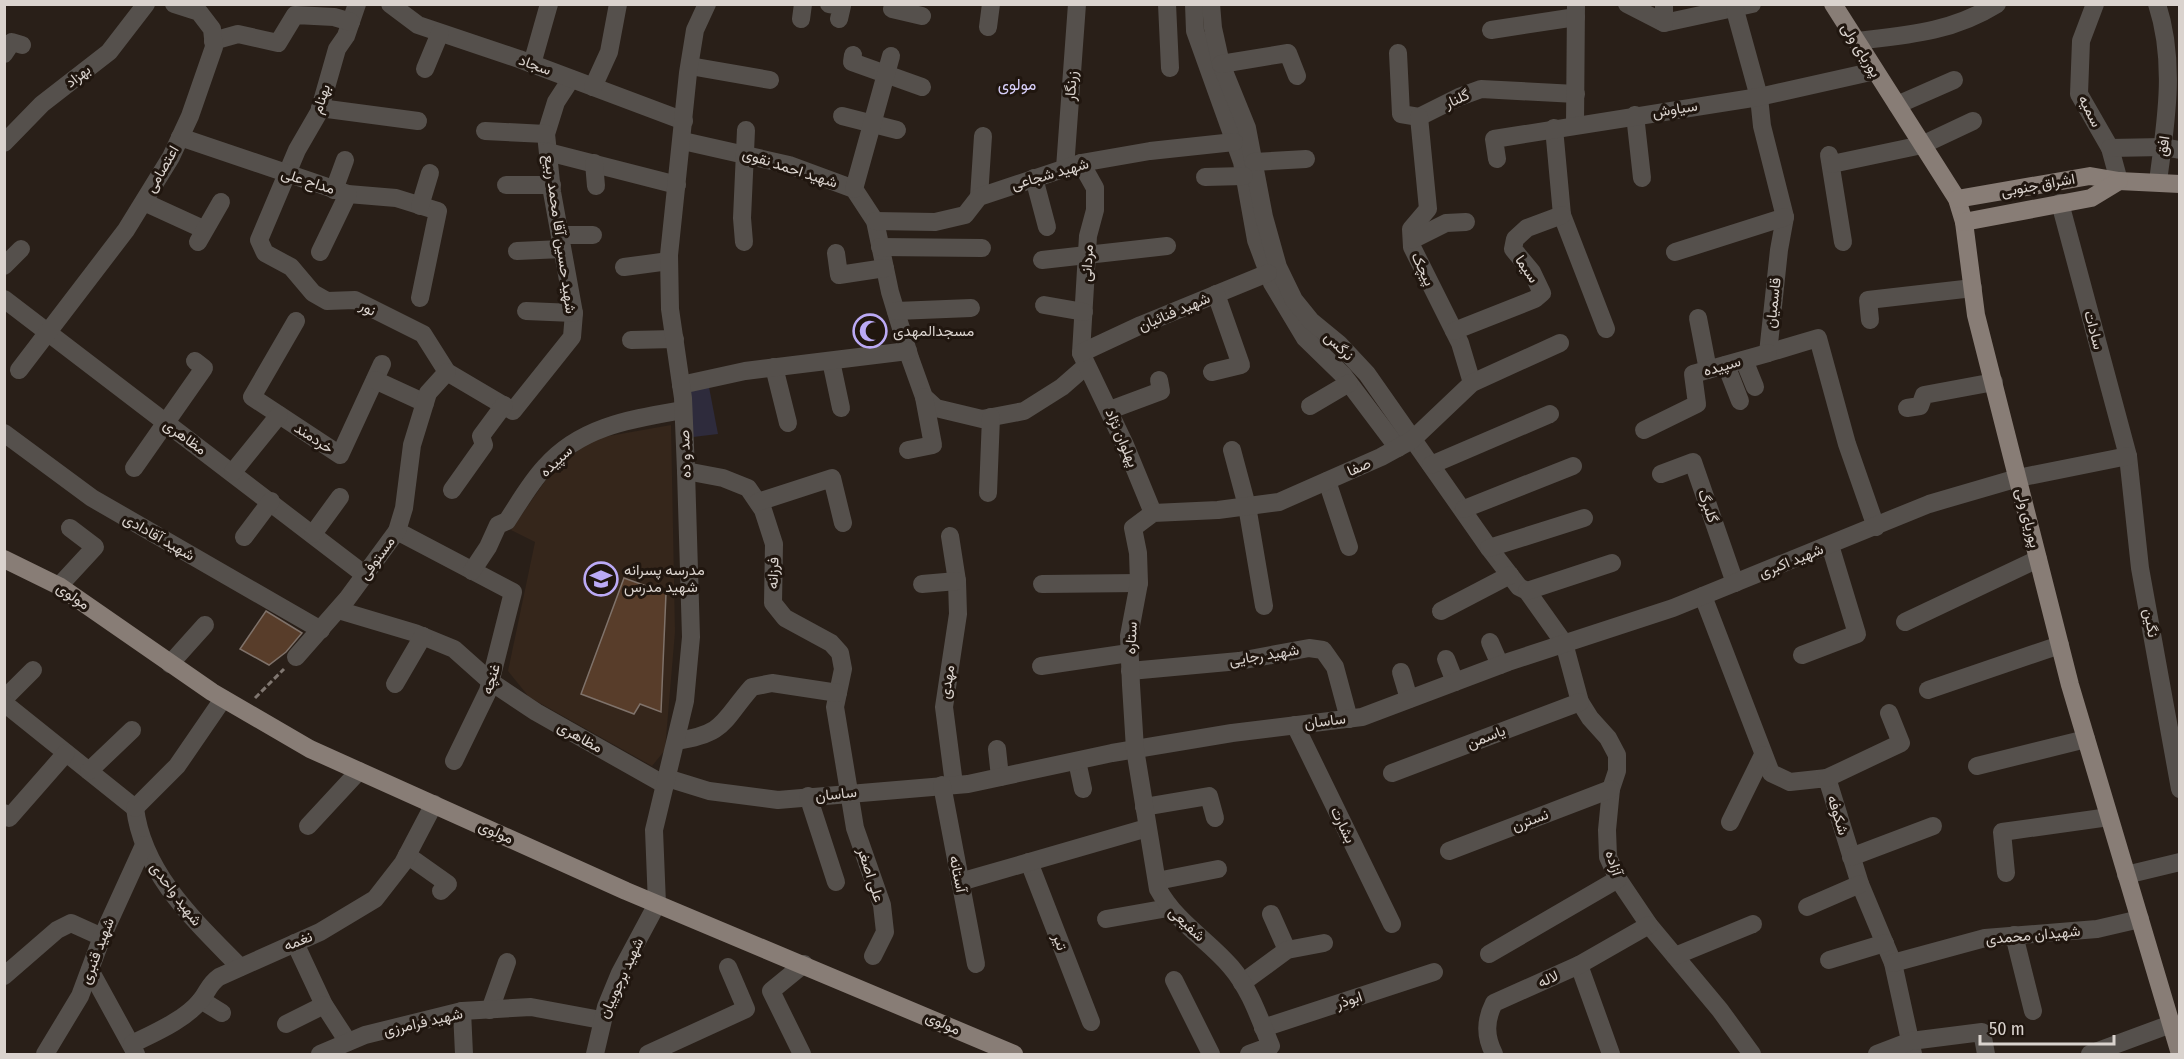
<svg xmlns="http://www.w3.org/2000/svg" width="2184" height="1059" font-family="'Fira Sans Condensed',Vazirmatn,sans-serif">
  <style>
    .built { fill: #35261b }
    .green { fill: #2e2b3c }
    .building { fill: #583d2a; stroke: #7f726a; stroke-width: 1.5 }
    .lines { fill: none; stroke-linecap: round; stroke-linejoin: round }
    .path { stroke: #807771; stroke-width: 3; stroke-dasharray: 6 3; stroke-linecap: butt }
    .minor { stroke: #55504c; stroke-width: 18 }
    .major { stroke: #887d76; stroke-width: 18 }
    .labels { text-anchor: middle; dominant-baseline: central; stroke-width: 6; stroke-linejoin: round; paint-order: stroke }
    .street-label { font-size: 15px; fill: #dad3ce; stroke: #20160f }
    .poi-label { font-size: 15px; fill: #dad3ce; stroke: #20160f; text-anchor: start }
    .neighbourhood-label { font-size: 16px; fill: #d8d0fb; stroke: #20160f }
  </style>
  <rect width="100%" height="100%" fill="#291f18"/>
  <!-- built -->
  <path class="built" d="M671,425L675,632L665,750L652,766L529,697L508,671L535,542L511,530L550,474L592,439Z"/>
  <!-- green -->
  <path class="green" d="M709,387L718,434L693,437L688,390Z"/>
  <!-- building -->
  <g class="building">
    <path d="M624,578L666,593L661,712L640,704L634,714L581,694Z"/>
    <path d="M266,611L302,633L286,652L269,665L240,649Z"/>
  </g>
  <g class="lines">
    <!-- path -->
    <path class="path" d="M255,698L284,669"/>
    <!-- minor -->
    <g class="minor">
      <path d="M357,4L346,36L337,49L319,112L297,150L259,240L265,253L291,267L313,293L327,301L355,300L423,334L447,372L513,411L572,337L574,313L552,192L546,134L556,102L571,79"/>
      <path d="M390,4L418,25L519,59L684,121"/>
      <path d="M829,4L842,6L839,19"/>
      <path d="M894,4L892,9L922,16"/>
      <path d="M1167,4L1170,68"/>
      <path d="M1194,4L1195,31L1242,162L1256,240L1272,283L1305,338L1343,375L1398,448"/>
      <path d="M1211,4L1213,28L1221,64L1247,128L1264,217L1278,267L1294,300L1311,321L1339,344L1367,374L1489,548L1519,587L1527,591L1564,643L1580,702L1590,718L1608,738L1617,755V771L1611,789L1607,830L1608,857L1618,879L1649,925L1720,1010L1752,1054"/>
      <path d="M1627,4L1664,23L1752,4"/>
      <path d="M1664,4V23"/>
      <path d="M2095,4L2081,41L2079,94L2110,148L2119,181"/>
      <path d="M2157,4C2176,62 2166,122 2158,181"/>
      <path d="M1735,10L1759,97L1762,126L1785,217L1779,250L1768,353L1818,338L1847,444L1876,527"/>
      <path d="M801,19L803,4"/>
      <path d="M988,27L991,4"/>
      <path d="M1491,30L1576,17"/>
      <path d="M213,41L238,34L278,43L295,15L334,17L351,22"/>
      <path d="M1856,41C1908,35 1952,32 1997,4"/>
      <path d="M1398,53L1401,114L1419,117L1459,97L1481,89L1576,94"/>
      <path d="M4,54L12,42L22,45"/>
      <path d="M853,55L852,62L922,87"/>
      <path d="M532,64L549,4"/>
      <path d="M1221,64L1288,53L1297,76"/>
      <path d="M690,66L770,80"/>
      <path d="M425,69L440,33"/>
      <path d="M593,87L609,52L618,4"/>
      <path d="M1897,105L1954,80"/>
      <path d="M320,108L418,121"/>
      <path d="M1635,115L1642,178"/>
      <path d="M842,116L897,130"/>
      <path d="M1419,117L1428,209L1411,229L1412,247L1460,343L1472,383"/>
      <path d="M1575,124L1576,4"/>
      <path d="M1554,128L1562,215L1606,329"/>
      <path d="M485,131L546,134"/>
      <path d="M180,137L348,194L396,198L438,211L420,298"/>
      <path d="M683,141L789,165L854,189L875,221L890,292L910,358L924,397L936,408L982,419L1024,411L1062,387L1086,366"/>
      <path d="M4,143L42,104L109,52L146,4"/>
      <path d="M2110,148L2163,147L2180,150"/>
      <path d="M548,152L677,185"/>
      <path d="M1829,155L1843,242"/>
      <path d="M1497,159L1494,139L1759,97L1875,71"/>
      <path d="M1254,162L1306,159"/>
      <path d="M594,163L596,186"/>
      <path d="M1081,163L1095,188V210L1088,236L1081,353L1125,445L1153,513"/>
      <path d="M1832,164L1922,145L1973,121"/>
      <path d="M1065,168L1077,4"/>
      <path d="M1205,177L1244,176"/>
      <path d="M1034,178L1047,227"/>
      <path d="M506,185H552"/>
      <path d="M854,189L891,56"/>
      <path d="M334,190L345,160"/>
      <path d="M979,197L983,136"/>
      <path d="M144,202L203,229"/>
      <path d="M2060,203L2128,456L2140,568L2180,789"/>
      <path d="M420,206L430,173"/>
      <path d="M875,221L935,222L965,215L979,197L1081,163L1150,151L1234,142"/>
      <path d="M560,235H593"/>
      <path d="M1412,240L1446,223L1466,222"/>
      <path d="M198,242L221,202"/>
      <path d="M744,242L742,218L746,130"/>
      <path d="M880,247L982,248"/>
      <path d="M517,251L562,249"/>
      <path d="M320,252L348,194"/>
      <path d="M1675,252L1785,217"/>
      <path d="M836,253L839,275L885,268"/>
      <path d="M1042,260L1167,246"/>
      <path d="M4,266L21,249"/>
      <path d="M624,267L669,261"/>
      <path d="M4,299L365,575"/>
      <path d="M1044,305L1084,312"/>
      <path d="M526,311L574,313"/>
      <path d="M896,311L971,308"/>
      <path d="M1698,318L1708,370"/>
      <path d="M1870,320L1868,300L1973,288"/>
      <path d="M296,321L252,397L340,455L382,364"/>
      <path d="M1454,331L1535,299L1542,293L1532,272L1513,249L1515,239L1527,228L1562,215"/>
      <path d="M631,340L675,339"/>
      <path d="M1081,353L1141,325L1268,273"/>
      <path d="M1744,360L1755,387"/>
      <path d="M831,361L841,408"/>
      <path d="M1726,365L1740,401"/>
      <path d="M774,367L788,423"/>
      <path d="M19,370L126,230L171,157L190,116L214,47L212,29L199,12L174,4"/>
      <path d="M1212,372L1241,365L1216,294"/>
      <path d="M375,380L425,403"/>
      <path d="M681,385L745,371L908,351"/>
      <path d="M1310,406L1349,383"/>
      <path d="M1907,408L1920,406L1924,395L1994,382"/>
      <path d="M1110,410L1161,391L1159,380"/>
      <path d="M1644,430L1697,404L1693,374L1768,353"/>
      <path d="M4,433L92,498L321,630"/>
      <path d="M908,450L933,445L924,397"/>
      <path d="M1232,450L1247,506L1264,606"/>
      <path d="M1431,465L1550,414"/>
      <path d="M134,468L204,368L195,361"/>
      <path d="M686,471L723,478L748,488L763,510L774,544L773,603L785,618L831,643L840,653L843,669L835,707L855,828L882,905L885,932L873,956"/>
      <path d="M233,472L279,415"/>
      <path d="M1661,474L1693,462L1735,583"/>
      <path d="M1327,481L1349,547"/>
      <path d="M452,490L484,445L481,436L504,405"/>
      <path d="M988,493L991,417"/>
      <path d="M758,502L832,478L843,523"/>
      <path d="M1464,509L1573,466"/>
      <path d="M397,531L513,592L488,691L454,761"/>
      <path d="M313,534L340,497"/>
      <path d="M950,536L957,581L958,614L944,707L954,784"/>
      <path d="M244,537L271,501"/>
      <path d="M1489,548L1584,518"/>
      <path d="M472,571L488,547L498,525L507,521C519,503 530,483 545,467C581,426 632,419 683,410"/>
      <path d="M922,584L957,581"/>
      <path d="M1042,584L1139,583"/>
      <path d="M59,586L95,547L70,528"/>
      <path d="M1527,591L1612,563"/>
      <path d="M1703,596L1771,773L1790,782L1827,778L1860,884L1893,963L1913,1054"/>
      <path d="M338,610L415,633L454,649L491,682L536,712L665,785"/>
      <path d="M1441,611L1510,575"/>
      <path d="M1905,622L2038,559"/>
      <path d="M1490,642L1500,665"/>
      <path d="M1802,655L1857,634L1830,545"/>
      <path d="M296,657L347,599L397,531L404,508L412,445L428,393L447,372"/>
      <path d="M1446,659L1455,682"/>
      <path d="M170,664L205,625"/>
      <path d="M1041,666L1129,653"/>
      <path d="M1130,671L1239,661L1309,648L1323,650L1335,667L1349,719"/>
      <path d="M1401,672L1409,699"/>
      <path d="M395,684L423,636"/>
      <path d="M1928,690L2060,645"/>
      <path d="M4,699L33,670"/>
      <path d="M4,703L135,808"/>
      <path d="M1295,725L1392,924"/>
      <path d="M676,741C726,734 722,721 752,687L772,683L838,693"/>
      <path d="M997,749L1000,777"/>
      <path d="M1077,761L1083,789"/>
      <path d="M1977,766L2086,739"/>
      <path d="M89,771L132,730"/>
      <path d="M1392,773L1580,702"/>
      <path d="M667,778L709,791L778,800L968,784L1112,753L1232,733L1362,717L1508,662L1673,608L1929,504L2018,478L2128,456"/>
      <path d="M1827,778L1901,743L1889,713"/>
      <path d="M942,785L976,964"/>
      <path d="M808,796L836,882"/>
      <path d="M1144,807L1209,796L1215,818"/>
      <path d="M135,808C143,874 196,922 240,967"/>
      <path d="M135,808L177,766L223,699"/>
      <path d="M4,813L9,818L66,753"/>
      <path d="M1730,822L1763,755"/>
      <path d="M308,826L359,771"/>
      <path d="M1449,851L1611,789"/>
      <path d="M407,855L448,884L441,891"/>
      <path d="M1851,857L1933,826"/>
      <path d="M1029,862L1091,1022"/>
      <path d="M2006,873L2002,832L2109,817"/>
      <path d="M2126,875L2180,862"/>
      <path d="M1157,881L1218,869"/>
      <path d="M960,882L1147,828"/>
      <path d="M1807,907L1860,884"/>
      <path d="M1271,914L1287,950"/>
      <path d="M1106,919L1168,908"/>
      <path d="M2014,935L2033,1011"/>
      <path d="M295,943L324,1005L348,1042"/>
      <path d="M1489,954L1618,879"/>
      <path d="M1675,956L1753,924"/>
      <path d="M1829,960L1885,943"/>
      <path d="M1893,963L1985,938L2097,929L2140,919"/>
      <path d="M1579,965L1611,1054"/>
      <path d="M90,970L136,1054"/>
      <path d="M4,976L57,930L71,923L102,937"/>
      <path d="M1174,980L1211,1054"/>
      <path d="M1242,983L1287,950L1324,943"/>
      <path d="M201,1000L222,1013"/>
      <path d="M490,1010L507,962"/>
      <path d="M462,1011L464,1054"/>
      <path d="M286,1024L324,1005"/>
      <path d="M1263,1028L1434,972"/>
      <path d="M132,1044C154,1033 185,1020 201,1000C208,991 209,984 219,977L320,932L375,899L403,863L434,804"/>
      <path d="M45,1054L80,996L102,937L144,845"/>
      <path d="M320,1054L365,1035L462,1011L531,1007L601,1020"/>
      <path d="M595,1054L606,1007L620,973L657,904L654,830L685,701L691,637L686,471L683,398L670,309L669,255L688,73L695,30L707,4"/>
      <path d="M648,1054L746,1009L728,967"/>
      <path d="M802,1054L771,991L804,964"/>
      <path d="M1249,1054L1271,1046C1260,1020 1250,989 1231,967C1208,940 1176,922 1158,889L1135,749L1131,685L1129,636L1139,583L1138,553L1133,528L1153,513L1218,510L1279,502L1381,457L1412,440L1472,383L1560,343"/>
      <path d="M1494,1054C1485,1036 1485,1021 1494,1003L1579,965L1649,925"/>
      <path d="M1877,1054L1911,1041L1982,1032L1986,1054"/>
      <path d="M2090,1054L2171,1024"/>
    </g>
    <!-- major -->
    <g class="major">
      <path d="M1833,4L1957,199L1964,222L1976,315L2070,685L2180,1054"/>
      <path d="M1957,199L2090,176L2119,181L2180,184"/>
      <path d="M1964,222L2091,198L2119,181"/>
      <path d="M4,559L59,586L212,692L310,749L626,891L1014,1054"/>
    </g>
  </g>
  <!-- icons -->
  <defs>
    <symbol id="mosque-ring" viewBox="-11 -11 22 22"><circle r="9.5" fill="#20160f" stroke="#bbaaf6" stroke-width="1.5"/><path d="M3.5-4.9A6 6 0 1 0 3.5 4.9A5 5 0 1 1 3.5-4.9Z" fill="#bbaaf6"/></symbol>
    <symbol id="school-ring" viewBox="-11 -11 22 22"><circle r="9.5" fill="#20160f" stroke="#bbaaf6" stroke-width="1.5"/><path d="M0-5L7-2L0 1L-7-2ZM-4 1L0 2.5L4 1V4Q0 6-4 4Z" fill="#bbaaf6"/></symbol>
  </defs>
  <g fill-rule="evenodd">
    <use href="#mosque-ring" x="851" y="312" width="38" height="38"/>
    <use href="#school-ring" x="582" y="560" width="38" height="38"/>
  </g>
  <g class="labels">
    <!-- street labels -->
    <g class="street-label">
      <text transform="translate(1861 50) rotate(58)">پوریای ولی</text>
      <text transform="translate(535 65) rotate(20)">سجاد</text>
      <text transform="translate(78 76) rotate(-38)">بهزاد</text>
      <text transform="translate(1071 86) rotate(-86)">زرنگار</text>
      <text transform="translate(321 99) rotate(-72)">بهنام</text>
      <text transform="translate(1457 99) rotate(-24)">گلنار</text>
      <text transform="translate(1675 109) rotate(-9)">سیاوش</text>
      <text transform="translate(2090 111) rotate(63)">سمیه</text>
      <text transform="translate(2163 146) rotate(-82)">افق</text>
      <text transform="translate(790 168) rotate(18)">شهید احمد نقوی</text>
      <text transform="translate(162 169) rotate(-60)">اعتصامی</text>
      <text transform="translate(1050 174) rotate(-16)">شهید شجاعی</text>
      <text transform="translate(308 181) rotate(18)">مداح علی</text>
      <text transform="translate(2038 185) rotate(-10)">اشراق جنوبی</text>
      <text transform="translate(560 234) rotate(82)">شهید حسین آقا محمد ربیع</text>
      <text transform="translate(1087 263) rotate(-87)">مردانی</text>
      <text transform="translate(1423 269) rotate(65)">پیچک</text>
      <text transform="translate(1527 269) rotate(56)">سیما</text>
      <text transform="translate(1773 303) rotate(-84)">قاسمیان</text>
      <text transform="translate(368 308) rotate(29)">نور</text>
      <text transform="translate(1174 312) rotate(-23)">شهید فنائیان</text>
      <text transform="translate(2094 330) rotate(75)">سادات</text>
      <text transform="translate(1339 346) rotate(44)">نرگس</text>
      <text transform="translate(1722 366) rotate(-16)">سپیده</text>
      <text transform="translate(185 437) rotate(36)">مظاهری</text>
      <text transform="translate(314 438) rotate(33)">خردمند</text>
      <text transform="translate(1122 438) rotate(67)">پهلوان نژاد</text>
      <text transform="translate(685 454) rotate(-92)">صد و ده</text>
      <text transform="translate(556 461) rotate(-43)">سپیده</text>
      <text transform="translate(1359 467) rotate(-24)">صفا</text>
      <text transform="translate(1708 506) rotate(71)">گلبرگ</text>
      <text transform="translate(2028 518) rotate(76)">پوریای ولی</text>
      <text transform="translate(159 537) rotate(30)">شهید آقادادی</text>
      <text transform="translate(377 558) rotate(-54)">مستوفی</text>
      <text transform="translate(1791 561) rotate(-22)">شهید اکبری</text>
      <text transform="translate(773 573) rotate(-88)">فرزانه</text>
      <text transform="translate(73 596) rotate(34)">مولوی</text>
      <text transform="translate(2151 623) rotate(81)">نگین</text>
      <text transform="translate(1131 638) rotate(-87)">ستاره</text>
      <text transform="translate(1264 655) rotate(-9)">شهید رجایی</text>
      <text transform="translate(491 679) rotate(-72)">غنچه</text>
      <text transform="translate(947 682) rotate(-82)">مهدی</text>
      <text transform="translate(1325 721) rotate(-7)">ساسان</text>
      <text transform="translate(580 737) rotate(29)">مظاهری</text>
      <text transform="translate(1486 737) rotate(-21)">یاسمن</text>
      <text transform="translate(836 794) rotate(-6)">ساسان</text>
      <text transform="translate(1838 815) rotate(73)">شکوفه</text>
      <text transform="translate(1530 820) rotate(-21)">نسترن</text>
      <text transform="translate(1343 825) rotate(64)">بشارت</text>
      <text transform="translate(496 832) rotate(24)">مولوی</text>
      <text transform="translate(1614 863) rotate(72)">آزاده</text>
      <text transform="translate(958 874) rotate(79)">آستانه</text>
      <text transform="translate(871 875) rotate(72)">علی اصغر</text>
      <text transform="translate(176 894) rotate(53)">شهید واحدی</text>
      <text transform="translate(1187 924) rotate(43)">شفیعی</text>
      <text transform="translate(2033 935) rotate(-5)">شهیدان محمدی</text>
      <text transform="translate(298 941) rotate(-22)">نغمه</text>
      <text transform="translate(1060 942) rotate(69)">تیر</text>
      <text transform="translate(97 951) rotate(-69)">شهید قنبری</text>
      <text transform="translate(621 978) rotate(-65)">شهید برجوییان</text>
      <text transform="translate(1548 979) rotate(-24)">لاله</text>
      <text transform="translate(1349 1000) rotate(-18)">ابوذر</text>
      <text transform="translate(423 1022) rotate(-13)">شهید فرامرزی</text>
      <text transform="translate(943 1023) rotate(24)">مولوی</text>
    </g>
    <!-- poi labels -->
    <g class="poi-label">
      <text x="893" y="331">مسجدالمهدی</text>
      <text x="624" y="570">مدرسه پسرانه<tspan x="624" dy="17">شهید مدرس</tspan></text>
    </g>
    <!-- neighbourhood labels -->
    <g class="neighbourhood-label">
      <text x="1017" y="84">مولوی</text>
    </g>
  </g>
  <!-- border -->
  <rect width="2184" height="1059" fill="none" stroke="#dad3ce" stroke-width="12"/>
  <!-- scale -->
  <path d="M1980 1035v9h134v-9" fill="none" stroke="#dad3ce" stroke-width="3"/>
  <text x="1989" y="1035" font-size="18" fill="#dad3ce" stroke="#20160f" stroke-width="4.5" paint-order="stroke">50 m</text>
</svg>
